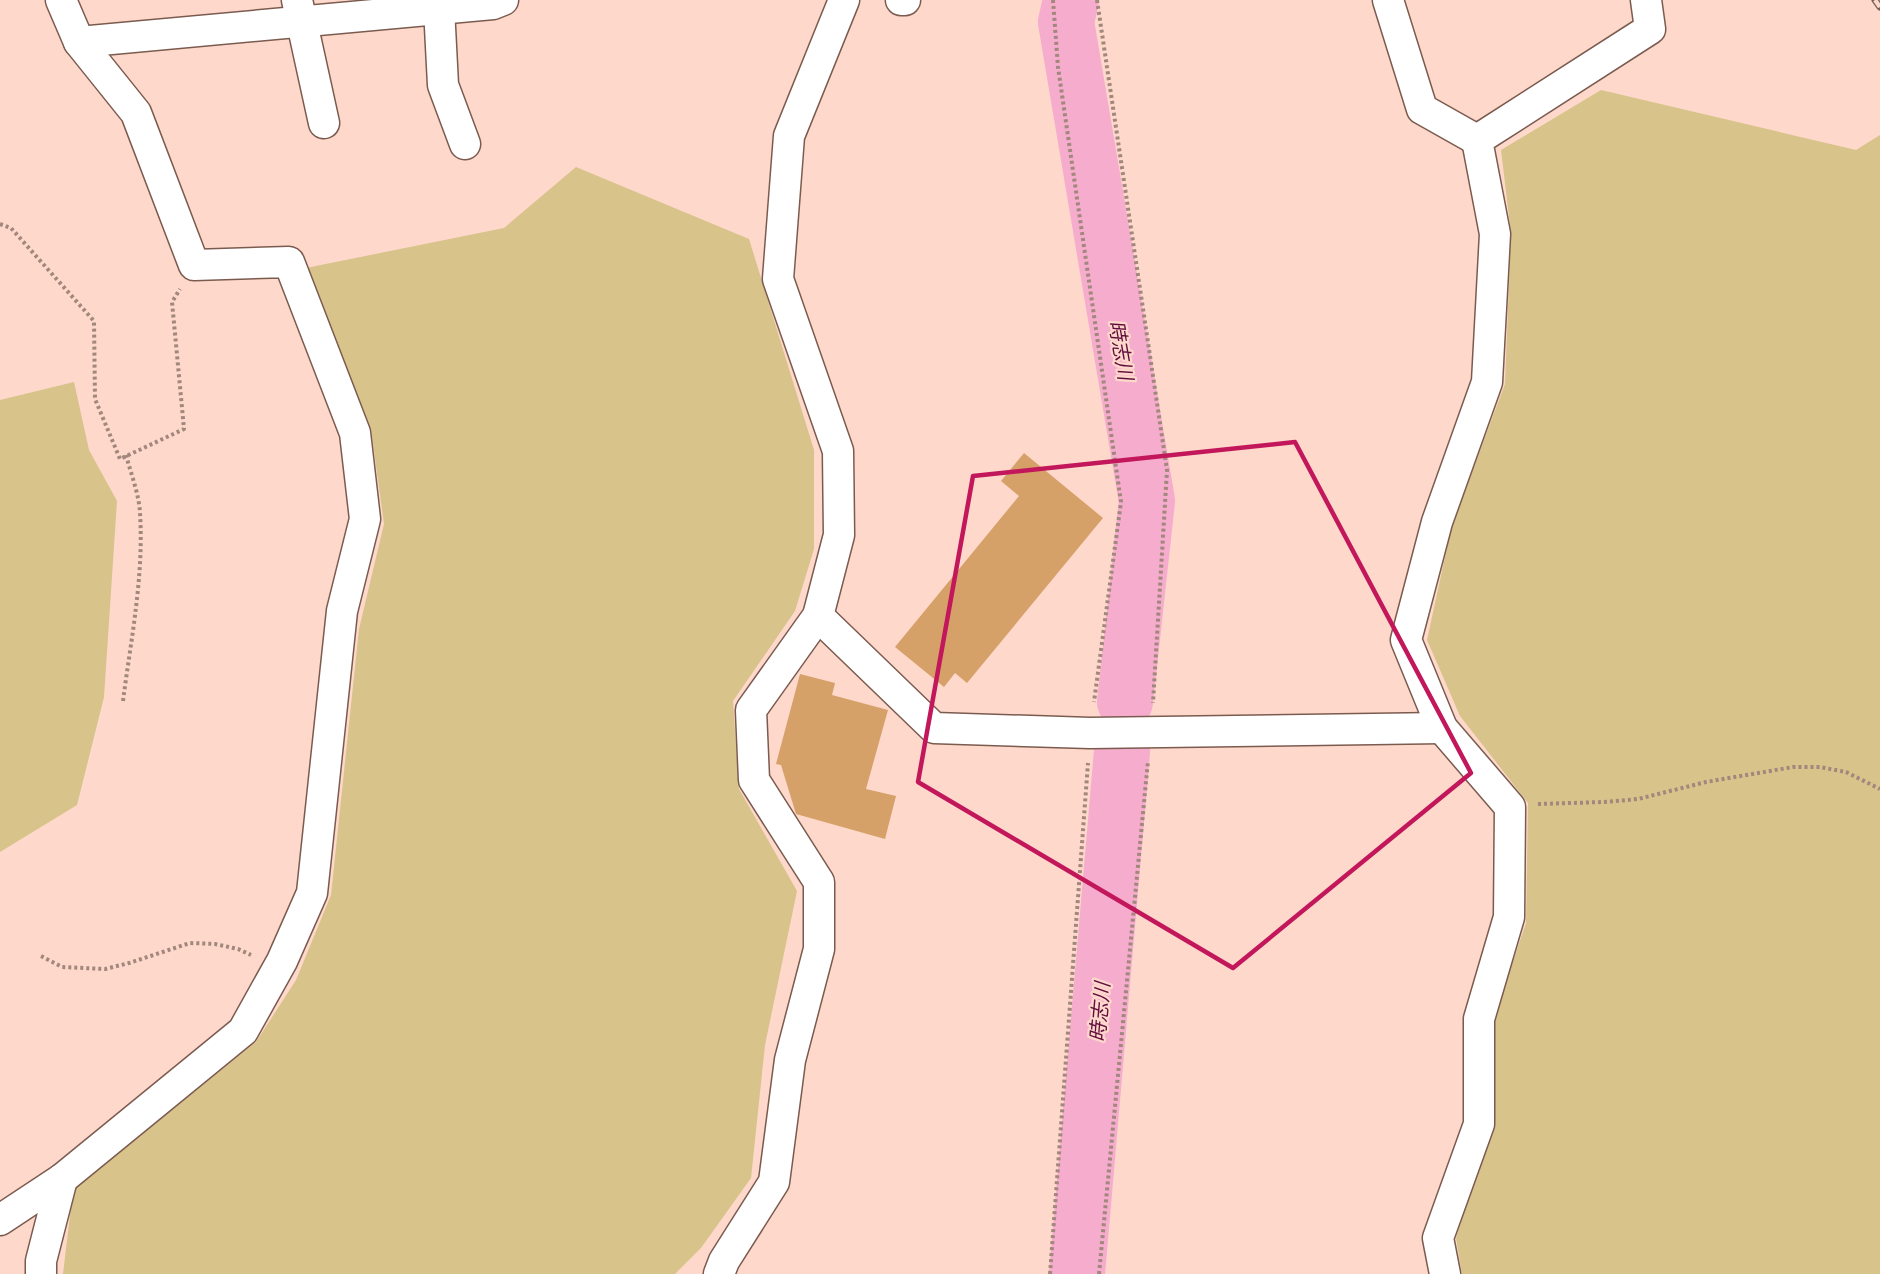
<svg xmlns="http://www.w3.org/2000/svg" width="1880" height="1274" font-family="Lato,'Noto Sans JP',sans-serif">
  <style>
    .green { fill: #d8c38a }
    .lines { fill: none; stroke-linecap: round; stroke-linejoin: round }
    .river { stroke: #f6accc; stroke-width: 56 }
    .building { fill: #d6a069 }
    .minor-casing { stroke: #7b5b4f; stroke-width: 33 }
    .path { stroke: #a2877d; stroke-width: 4; stroke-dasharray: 3 3; stroke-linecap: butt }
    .minor { stroke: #fff; stroke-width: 30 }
    .rail-casing { stroke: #755e56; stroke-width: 7 }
    .rail { stroke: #fed8cb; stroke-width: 4.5; stroke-dasharray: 14; stroke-linecap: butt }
    .marked { fill: none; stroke: #c2185b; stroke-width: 4.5; stroke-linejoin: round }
    .labels { text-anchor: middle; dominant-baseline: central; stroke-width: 4.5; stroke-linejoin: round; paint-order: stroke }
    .water-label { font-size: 20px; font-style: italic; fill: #630d3f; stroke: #fed8cb }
  </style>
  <rect width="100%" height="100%" fill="#fed8cb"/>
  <!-- green -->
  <g class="green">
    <path d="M1601,90L1856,150L1880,135V1274H1462L1456,1238L1491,1124L1494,1017L1526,923L1528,803L1460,716L1427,640L1452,525L1505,384L1511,233L1501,150Z"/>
    <path d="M576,167L749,239L814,450V549L795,611L733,701L739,789L797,891L765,1045L751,1178L701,1248L675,1274H63L73,1190L256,1042L296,980L331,895L359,629L384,524L371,429L306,268L504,228Z"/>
    <path d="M74,382L89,450L117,501L104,697L77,805L0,852V400Z"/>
  </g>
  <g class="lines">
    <!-- river -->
    <g class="river">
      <path d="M1071,0L1066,22L1147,501L1125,702"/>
      <path d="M1077,1274L1122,751"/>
    </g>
  </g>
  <!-- building -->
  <g class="building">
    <path d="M1024,453L1103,518L967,683L955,673L944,687L895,647L1019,496L1001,481Z"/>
    <path d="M800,674L835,683L832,695L888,710L866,789L896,796L885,839L796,814L781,765L776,764Z"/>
  </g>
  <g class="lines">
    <defs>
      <g id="minor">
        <path d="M297,0L324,123"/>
        <path d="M901,0H905"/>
        <path d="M1388,0L1422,109L1477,140"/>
        <path d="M439,8L443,85L465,144"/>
        <path d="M79,42L493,4L503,0"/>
        <path d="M818,616L934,728L1090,733L1442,728"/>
        <path d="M0,1220L62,1179L243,1031L282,961L312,893L342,611L365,519L355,433L289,262L194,265L136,113L79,42L61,0"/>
        <path d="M41,1274V1261L62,1179"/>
        <path d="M719,1274L724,1261L774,1182L790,1060L819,949V882L754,780L751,710L818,616L839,535L838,451L778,279L789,136L844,0"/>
        <path d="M1445,1274L1438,1238L1479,1124V1019L1509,917L1510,807L1442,728L1406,640L1437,522L1487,382L1495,234L1477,140L1650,29L1646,0"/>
      </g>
    </defs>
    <!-- minor casing -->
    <use href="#minor" class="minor-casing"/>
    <!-- path -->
    <g class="path">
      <path d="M1053,0L1058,67L1121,502L1094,702"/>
      <path d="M1097,0L1167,470L1153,703"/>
      <path d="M0,224L11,228L94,321L95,399L120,459L184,429L172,302L180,289"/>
      <path d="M123,701C131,639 144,576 140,513C139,494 131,474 126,455"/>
      <path d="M1538,804L1604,802L1638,799L1706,782L1793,767H1820L1846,772L1880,789"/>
      <path d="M41,956L62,967L105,969L129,963L190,943L215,944L238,949L251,955"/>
      <path d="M1050,1274L1088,763"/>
      <path d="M1099,1274L1148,761"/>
    </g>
    <!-- minor -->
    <use href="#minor" class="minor"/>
    <defs>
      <path id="rail" d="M1875,0L1880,7"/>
    </defs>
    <!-- rail casing -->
    <use href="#rail" class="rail-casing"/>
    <!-- rail -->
    <use href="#rail" class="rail"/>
  </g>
  <!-- marked area -->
  <path class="marked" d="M1295,442L1471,773L1233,968L918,782L973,476Z"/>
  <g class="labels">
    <!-- water labels -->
    <g class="water-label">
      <text transform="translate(1122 350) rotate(80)">時志川</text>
      <text transform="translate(1099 1012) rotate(-85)">時志川</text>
    </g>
  </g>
</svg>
